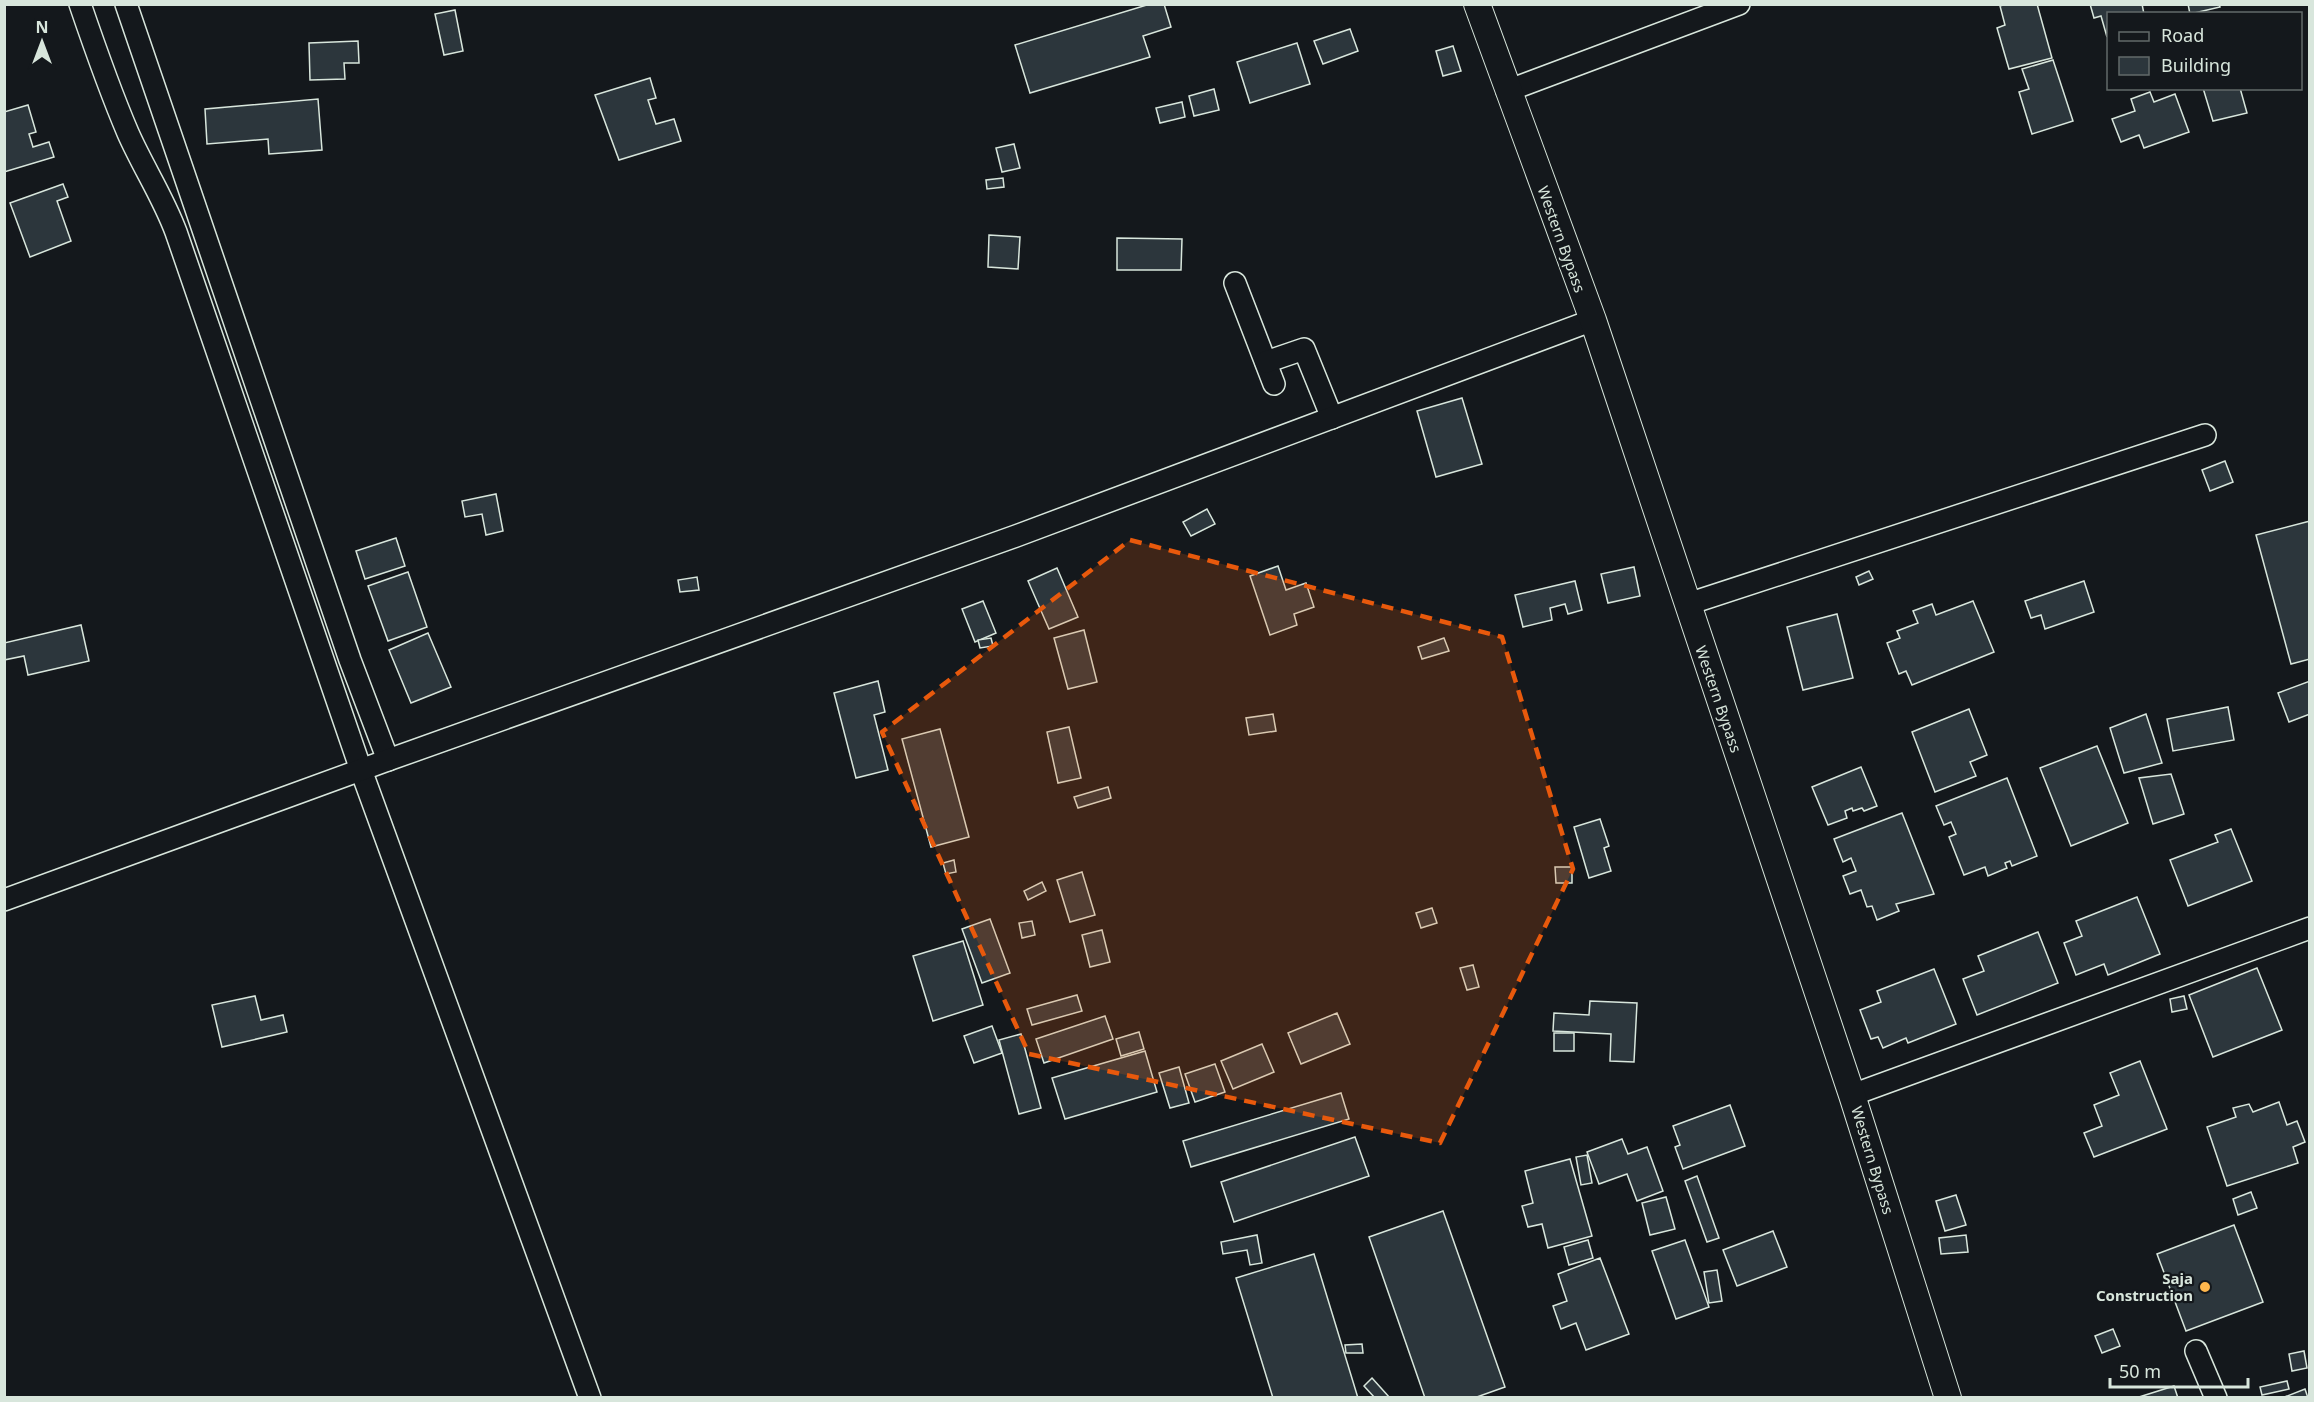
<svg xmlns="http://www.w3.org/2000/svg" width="2314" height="1402" font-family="'Noto Sans',sans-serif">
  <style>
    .building { fill: #2c363c; stroke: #d8e6dc; stroke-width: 1.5 }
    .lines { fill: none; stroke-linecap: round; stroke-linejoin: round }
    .minor-casing { stroke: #d8e6dc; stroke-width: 24 }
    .major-casing { stroke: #d8e6dc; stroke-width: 28 }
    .minor { stroke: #14181c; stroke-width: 21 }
    .major { stroke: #14181c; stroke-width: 26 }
    .marked { fill: #e8590c; fill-opacity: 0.2; stroke: #e8590c; stroke-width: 4.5; stroke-dasharray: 12 8; stroke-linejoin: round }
    .poi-dot { fill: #ffb74d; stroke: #14181c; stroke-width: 2 }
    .labels { text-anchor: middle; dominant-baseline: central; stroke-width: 4.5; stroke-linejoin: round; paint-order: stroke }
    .street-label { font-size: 15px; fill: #d8e6dc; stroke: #14181c }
    .poi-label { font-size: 15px; font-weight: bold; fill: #d8e6dc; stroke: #14181c; text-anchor: end }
  </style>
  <rect width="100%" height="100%" fill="#14181c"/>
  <!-- building -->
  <g class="building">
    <path d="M1150,4H1164L1171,27L1143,36L1150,57L1030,93L1015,45Z"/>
    <path d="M2006,4H2037L2052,58L2009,69L1997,28L2005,25L2000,6Z"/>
    <path d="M2090,4H2142L2144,14H2108L2107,37L2101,16L2094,18Z"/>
    <path d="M2188,4H2219L2220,7L2190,14Z"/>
    <path d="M455,10L463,51L444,55L435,14Z"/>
    <path d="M1350,29L1358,51L1323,64L1314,41Z"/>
    <path d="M358,41L359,63H344L345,79L310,80L309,43Z"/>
    <path d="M1297,43L1310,84L1250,103L1237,62Z"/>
    <path d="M1453,46L1461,71L1443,76L1436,51Z"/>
    <path d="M2053,60L2073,121L2032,134L2019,92L2029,89L2022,69Z"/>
    <path d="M650,78L656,98L648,100L656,124L674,119L681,141L619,160L595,95Z"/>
    <path d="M2203,88H2240L2247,113L2213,121Z"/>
    <path d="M1214,89L1219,110L1194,116L1189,96Z"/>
    <path d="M2150,92L2154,102L2175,94L2189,132L2144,148L2139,135L2121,142L2112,119L2135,111L2131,99Z"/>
    <path d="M318,99L322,150L269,154L268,139L207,144L205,109Z"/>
    <path d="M1182,102L1185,117L1160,123L1156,108Z"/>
    <path d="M28,105L36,132L29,134L33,147L49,142L54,157L4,172V112Z"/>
    <path d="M1014,144L1020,168L1002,172L996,148Z"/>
    <path d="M1003,178L1004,187L987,189L986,180Z"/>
    <path d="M63,184L68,197L57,201L71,241L30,257L10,203Z"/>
    <path d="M989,235L1020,237L1018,269L988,267Z"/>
    <path d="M1117,238L1182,239L1181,270H1117Z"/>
    <path d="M1462,398L1482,464L1436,477L1417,411Z"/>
    <path d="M2225,461L2233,482L2210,491L2202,470Z"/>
    <path d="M496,494L503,531L486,535L482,514L465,517L462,501Z"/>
    <path d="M1207,509L1215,524L1191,536L1183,522Z"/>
    <path d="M2310,521V659L2291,664L2256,535Z"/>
    <path d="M396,538L405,566L365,579L356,551Z"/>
    <path d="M1278,566L1286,590L1306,583L1314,607L1294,614L1297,625L1270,635L1250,576Z"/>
    <path d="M1634,567L1640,596L1608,603L1601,574Z"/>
    <path d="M1057,568L1078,617L1049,629L1028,581Z"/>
    <path d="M1869,571L1873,579L1859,585L1856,577Z"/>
    <path d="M408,572L427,627L388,641L368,586Z"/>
    <path d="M697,577L699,590L680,592L678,580Z"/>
    <path d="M1575,581L1582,610L1568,614L1565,604L1550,608L1552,620L1523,627L1515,595Z"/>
    <path d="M2084,581L2094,612L2045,629L2041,615L2031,618L2025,601Z"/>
    <path d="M983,601L996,633L975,642L962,609Z"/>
    <path d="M1973,601L1994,652L1912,685L1906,671L1899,674L1887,643L1900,638L1897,631L1918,623L1913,611L1932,604L1936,615Z"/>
    <path d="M1837,614L1853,678L1803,690L1787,627Z"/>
    <path d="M81,625L89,661L28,675L24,656L4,660V643Z"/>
    <path d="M1084,630L1097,682L1068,689L1054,638Z"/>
    <path d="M428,633L451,687L411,703L389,650Z"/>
    <path d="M991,638L993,646L980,648L978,640Z"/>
    <path d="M1444,638L1449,651L1422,659L1418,647Z"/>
    <path d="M878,681L885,712L874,715L888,770L856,778L834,693Z"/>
    <path d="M2310,681V714L2289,722L2278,693Z"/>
    <path d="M2228,707L2234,740L2173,751L2167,719Z"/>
    <path d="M1969,709L1987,755L1970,762L1976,776L1935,792L1912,732Z"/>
    <path d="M1273,714L1276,731L1249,735L1246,718Z"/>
    <path d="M2146,714L2162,763L2124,773L2110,728Z"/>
    <path d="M1069,727L1081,778L1058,783L1047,732Z"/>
    <path d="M940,729L969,837L931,847L902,739Z"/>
    <path d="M2097,746L2128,823L2071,846L2040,768Z"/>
    <path d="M1861,767L1877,806L1864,811L1862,808L1853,811L1852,808L1845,811L1847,818L1828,825L1812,787Z"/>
    <path d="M2171,774L2184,814L2153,824L2139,778Z"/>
    <path d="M2007,778L2037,856L2012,866L2010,861L2005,863L2007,868L1988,876L1985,867L1964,875L1949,837L1956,834L1951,822L1944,825L1936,806Z"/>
    <path d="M1108,787L1111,798L1078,808L1074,797Z"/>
    <path d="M1902,813L1934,894L1896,904L1899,911L1877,920L1872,906L1867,907L1861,890L1850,894L1843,876L1856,871L1851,858L1843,862L1834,839Z"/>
    <path d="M1600,819L1609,846L1604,848L1611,871L1589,878L1574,827Z"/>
    <path d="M2231,829L2252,881L2188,906L2170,860L2218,842L2215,835Z"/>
    <path d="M954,860L956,872L946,874L943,863Z"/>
    <path d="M1555,867H1572V883H1556Z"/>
    <path d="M1082,872L1095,915L1070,922L1057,880Z"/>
    <path d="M1042,882L1046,891L1028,900L1024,891Z"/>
    <path d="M2137,897L2160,954L2108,975L2104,964L2076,975L2064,943L2082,936L2076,921Z"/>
    <path d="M1432,908L1437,923L1421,928L1416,913Z"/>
    <path d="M990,919L1010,973L982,983L962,929Z"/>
    <path d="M1032,921L1035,935L1022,938L1019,923Z"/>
    <path d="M1102,930L1110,962L1090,967L1082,935Z"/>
    <path d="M2038,932L2058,983L1977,1015L1963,979L1984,971L1978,956Z"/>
    <path d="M963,941L983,1005L933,1021L913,956Z"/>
    <path d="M1473,965L1479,987L1467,990L1460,968Z"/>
    <path d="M2257,968L2282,1030L2213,1057L2189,995Z"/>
    <path d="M1934,969L1956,1024L1908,1043L1906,1038L1883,1048L1878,1037L1871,1039L1860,1010L1881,1002L1877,991Z"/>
    <path d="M1077,995L1082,1011L1032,1025L1027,1009Z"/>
    <path d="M255,996L261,1020L283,1015L287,1032L222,1047L212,1005Z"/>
    <path d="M2184,996L2187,1009L2172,1012L2170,999Z"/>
    <path d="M1590,1001L1637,1003L1634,1062L1610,1061L1611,1034L1553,1031L1554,1013L1589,1015Z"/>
    <path d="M1337,1013L1350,1044L1301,1064L1288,1033Z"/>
    <path d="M1105,1016L1113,1039L1044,1063L1036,1039Z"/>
    <path d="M992,1026L1002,1053L974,1063L964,1036Z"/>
    <path d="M1139,1032L1144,1049L1121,1056L1116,1039Z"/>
    <rect x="1554" y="1033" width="20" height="18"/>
    <path d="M1021,1034L1041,1108L1019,1114L999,1040Z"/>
    <path d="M1262,1044L1274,1072L1233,1089L1221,1061Z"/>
    <path d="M1145,1051L1157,1092L1065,1119L1052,1078Z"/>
    <path d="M2140,1061L2167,1129L2094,1157L2084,1133L2102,1126L2094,1105L2119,1095L2110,1073Z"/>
    <path d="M1215,1064L1225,1092L1195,1102L1185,1074Z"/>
    <path d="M1179,1067L1189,1103L1170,1108L1159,1073Z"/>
    <path d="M1341,1093L1349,1119L1191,1167L1183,1141Z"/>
    <path d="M2279,1102L2287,1125L2297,1121L2305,1142L2293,1147L2298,1163L2227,1186L2207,1127L2236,1117L2233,1108L2249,1104L2253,1112Z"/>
    <path d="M1730,1105L1745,1146L1683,1169L1675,1147L1680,1145L1673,1126Z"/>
    <path d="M1355,1137L1369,1176L1234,1222L1221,1182Z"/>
    <path d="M1622,1139L1628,1154L1647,1147L1663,1191L1637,1201L1627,1174L1599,1184L1587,1152Z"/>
    <path d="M1587,1155L1592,1183L1581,1185L1576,1157Z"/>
    <path d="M1570,1159L1592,1236L1548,1248L1542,1224L1528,1227L1522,1206L1533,1203L1525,1171Z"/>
    <path d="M1697,1176L1719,1238L1707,1242L1685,1181Z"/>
    <path d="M2251,1192L2257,1208L2238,1215L2233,1199Z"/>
    <path d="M1956,1195L1966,1225L1945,1231L1936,1201Z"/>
    <path d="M1666,1197L1675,1229L1650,1235L1642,1203Z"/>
    <path d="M1443,1211L1505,1387L1474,1398H1425L1369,1237Z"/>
    <path d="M2234,1225L2263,1302L2186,1331L2157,1254Z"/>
    <path d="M1773,1231L1787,1267L1737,1286L1723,1250Z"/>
    <path d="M1257,1235L1262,1263L1250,1265L1247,1250L1223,1254L1221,1242Z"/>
    <path d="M1966,1235L1968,1252L1941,1254L1939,1238Z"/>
    <path d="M1588,1240L1593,1258L1569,1265L1564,1247Z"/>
    <path d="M1685,1240L1709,1307L1676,1319L1652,1251Z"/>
    <path d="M1314,1254L1358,1398H1273L1236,1278Z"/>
    <path d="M1600,1258L1629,1334L1586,1350L1576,1323L1561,1329L1553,1306L1567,1301L1558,1274Z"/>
    <path d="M1717,1270L1722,1301L1709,1303L1704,1272Z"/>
    <path d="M2113,1329L2120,1346L2102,1353L2095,1336Z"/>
    <path d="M1362,1344L1363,1353H1346L1345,1345Z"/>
    <path d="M2304,1351L2307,1368L2292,1371L2289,1354Z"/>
    <path d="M1372,1378L1390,1398H1375L1364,1386Z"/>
    <path d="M2287,1381L2289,1389L2262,1395L2260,1387Z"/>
    <path d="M2174,1386L2178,1398L2139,1397Z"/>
    <path d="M2305,1389L2308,1398H2282Z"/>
  </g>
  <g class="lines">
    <defs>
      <g id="minor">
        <path d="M80,4C95,48 110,91 128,133C143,167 163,197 176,232L361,770L590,1398"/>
        <path d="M126,4L350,660L388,760"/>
        <path d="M1507,91L1739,4"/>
        <path d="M1235,283L1274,384"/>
        <path d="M1266,362L1304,349L1332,418"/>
        <path d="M1688,604L2205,435"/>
        <path d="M4,900L388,760L1016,536L1593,320"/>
        <path d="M1852,1095L2310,928"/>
        <path d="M2196,1351L2216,1398"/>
      </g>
      <path id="major" d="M1477,4L1593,320L1852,1095L1948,1398"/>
    </defs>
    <!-- minor casing -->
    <use href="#minor" class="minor-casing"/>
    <!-- major casing -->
    <use href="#major" class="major-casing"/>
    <!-- minor -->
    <use href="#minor" class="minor"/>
    <!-- major -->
    <use href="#major" class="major"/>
  </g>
  <!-- marked area -->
  <path class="marked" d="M1130,540L1502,637L1573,869L1440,1143L1029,1054L882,732Z"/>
  <!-- markers -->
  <circle class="poi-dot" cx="2205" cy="1287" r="6"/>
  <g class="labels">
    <!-- street labels -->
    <g class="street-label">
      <text transform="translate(1562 239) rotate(70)">Western Bypass</text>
      <text transform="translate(1719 699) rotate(71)">Western Bypass</text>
      <text transform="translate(1873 1160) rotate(73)">Western Bypass</text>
    </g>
    <!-- poi labels -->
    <g class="poi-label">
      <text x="2193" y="1278">Saja<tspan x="2193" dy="17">Construction</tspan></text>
    </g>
  </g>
  <!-- border -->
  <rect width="2314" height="1402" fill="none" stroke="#d8e6dc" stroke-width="12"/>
  <!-- legend -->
  <rect x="2107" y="12" width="195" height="78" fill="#14181c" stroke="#626a69" stroke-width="1.5"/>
  <rect x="2119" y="32" width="30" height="9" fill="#14181c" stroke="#626a69" stroke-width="1.5"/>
  <text x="2161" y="42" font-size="18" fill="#d8e6dc">Road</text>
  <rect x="2119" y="57" width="30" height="18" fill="#2c363c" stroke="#626a69" stroke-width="1.5"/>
  <text x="2161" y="72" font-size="18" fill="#d8e6dc">Building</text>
  <!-- north arrow -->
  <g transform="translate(42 42)" stroke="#14181c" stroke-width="4.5" paint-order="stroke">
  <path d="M0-4.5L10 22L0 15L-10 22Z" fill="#d8e6dc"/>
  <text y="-9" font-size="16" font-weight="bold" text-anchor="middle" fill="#d8e6dc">N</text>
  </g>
  <!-- scale -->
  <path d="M2110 1378v9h138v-9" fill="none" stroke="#d8e6dc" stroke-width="3"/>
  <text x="2119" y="1378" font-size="18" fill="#d8e6dc" stroke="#14181c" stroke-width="4.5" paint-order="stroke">50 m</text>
</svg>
